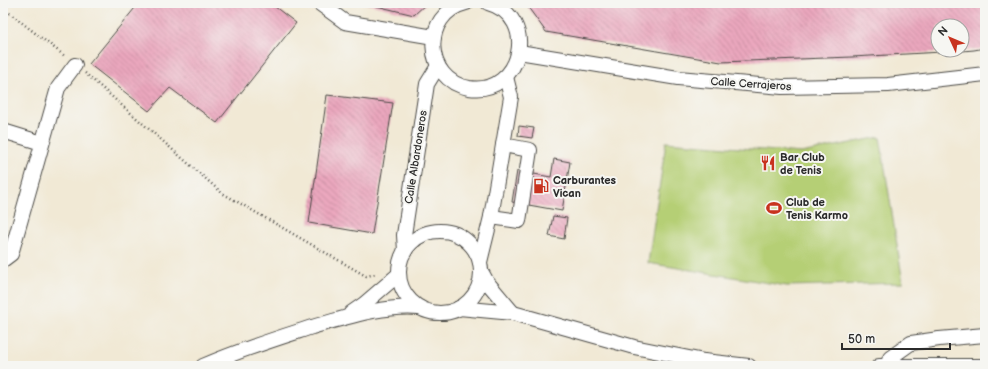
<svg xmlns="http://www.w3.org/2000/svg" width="988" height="369" font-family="'Balsamiq Sans',sans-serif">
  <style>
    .grass { fill: #b5cf74; stroke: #707d50 }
    .building { fill: url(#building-back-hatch) }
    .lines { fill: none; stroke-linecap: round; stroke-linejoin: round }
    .minor-casing { stroke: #494844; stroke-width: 16 }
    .path { stroke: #494844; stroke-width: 2.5; stroke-dasharray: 1 3; stroke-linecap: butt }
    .minor { stroke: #fff; stroke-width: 14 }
    .labels { text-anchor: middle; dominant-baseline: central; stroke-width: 4; stroke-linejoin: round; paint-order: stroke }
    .street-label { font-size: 11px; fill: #2b2b2b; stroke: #f6f6f2 }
    .poi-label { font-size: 11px; font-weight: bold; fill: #2b2b2b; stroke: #f6f6f2; text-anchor: start }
  </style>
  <defs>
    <pattern id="building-back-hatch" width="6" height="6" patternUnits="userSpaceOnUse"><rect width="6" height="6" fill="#eba7be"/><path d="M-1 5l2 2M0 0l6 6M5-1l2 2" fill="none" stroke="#bf889b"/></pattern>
  </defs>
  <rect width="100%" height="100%" fill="#f6f6f2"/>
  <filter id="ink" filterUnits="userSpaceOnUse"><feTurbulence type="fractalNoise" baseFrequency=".025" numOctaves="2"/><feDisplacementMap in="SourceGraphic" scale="8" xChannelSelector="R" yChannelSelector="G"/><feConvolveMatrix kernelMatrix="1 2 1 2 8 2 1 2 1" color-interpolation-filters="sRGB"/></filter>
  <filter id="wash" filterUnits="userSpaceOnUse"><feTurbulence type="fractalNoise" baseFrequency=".012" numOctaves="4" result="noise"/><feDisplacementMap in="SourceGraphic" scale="16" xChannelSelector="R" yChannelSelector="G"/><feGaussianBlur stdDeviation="0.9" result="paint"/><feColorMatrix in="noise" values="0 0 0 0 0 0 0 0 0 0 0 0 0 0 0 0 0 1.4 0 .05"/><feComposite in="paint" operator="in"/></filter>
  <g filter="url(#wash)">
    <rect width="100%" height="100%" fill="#f1e9d5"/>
    <!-- grass -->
    <path class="grass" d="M880,137L903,283L787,286L648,263L666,142L801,153Z"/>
    <g id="blocks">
      <!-- building -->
      <g class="building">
        <path d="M139,3H270L296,23L217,123L170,88L149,111L89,64Z"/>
        <path d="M364,3H427L414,15Z"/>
        <path d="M525,3H985V48L974,50L962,51V26H938V50H960V51L852,57L721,62L546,32Z"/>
        <path d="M327,95L393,103L372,234L309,223Z"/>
        <path d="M519,126L534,128L532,138L518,136Z"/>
        <path d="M554,159L570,162L562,211L512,202L517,171L551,177Z"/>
        <path d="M553,216L567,218L564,239L549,236Z"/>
      </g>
    </g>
  </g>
  <g filter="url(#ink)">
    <use href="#blocks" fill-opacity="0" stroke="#494844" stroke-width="1"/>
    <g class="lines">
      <defs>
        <g id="minor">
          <path d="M319,3L345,22L434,37"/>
          <path d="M466,3C421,14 423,80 469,88C522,96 540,17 488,3"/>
          <path d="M519,52L678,78L782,87L888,85L985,74"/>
          <path d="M3,131L42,143"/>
          <path d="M491,217L519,221L530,150L503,145"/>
          <circle cx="440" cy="272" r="41"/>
          <path d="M405,251L404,235L427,84L438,66"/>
          <path d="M3,260L11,254L58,88L75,65"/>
          <path d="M480,262L491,217L511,97L506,77"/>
          <path d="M481,271L487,282L513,313"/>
          <path d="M459,308L513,313L634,347L704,361L749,366"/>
          <path d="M351,313L364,304L399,274"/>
          <path d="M203,366C239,350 275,339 312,327C348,317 383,305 420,308"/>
          <path d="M879,366H985"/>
          <path d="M887,366L890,358L911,343L939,339L985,335"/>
        </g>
      </defs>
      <!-- minor casing -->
      <use href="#minor" class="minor-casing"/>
      <!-- path -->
      <g class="path">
        <path d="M3,8L66,57"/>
        <path d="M85,73L222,193L366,276L377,274"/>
      </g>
      <!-- minor -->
      <use href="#minor" class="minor"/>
    </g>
  </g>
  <!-- icons -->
  <defs>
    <symbol id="restaurant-bare" viewBox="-9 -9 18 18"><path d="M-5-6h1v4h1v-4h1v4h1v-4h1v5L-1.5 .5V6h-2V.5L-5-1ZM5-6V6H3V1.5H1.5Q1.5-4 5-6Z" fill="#c8321e" stroke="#f6f6f2" stroke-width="2.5" paint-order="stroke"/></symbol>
    <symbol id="fuel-bare" viewBox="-9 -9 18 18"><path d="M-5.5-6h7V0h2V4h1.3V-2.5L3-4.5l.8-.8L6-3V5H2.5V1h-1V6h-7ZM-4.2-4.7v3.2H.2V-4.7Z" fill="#c8321e" stroke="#f6f6f2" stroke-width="2.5" paint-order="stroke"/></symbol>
    <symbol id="stadium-bare" viewBox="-9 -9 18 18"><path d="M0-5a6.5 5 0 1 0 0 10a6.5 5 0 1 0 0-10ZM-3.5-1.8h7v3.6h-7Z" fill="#c8321e" stroke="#f6f6f2" stroke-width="2.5" paint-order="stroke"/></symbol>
  </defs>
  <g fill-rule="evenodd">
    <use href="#restaurant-bare" x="757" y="152" width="22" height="22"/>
    <use href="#fuel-bare" x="530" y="175" width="22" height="22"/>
    <use href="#stadium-bare" x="763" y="197" width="22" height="22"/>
  </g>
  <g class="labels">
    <!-- street labels -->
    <g class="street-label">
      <text transform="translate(751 84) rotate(4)">Calle Cerrajeros</text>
      <text transform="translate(416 157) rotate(-81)">Calle Albardoneros</text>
    </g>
    <!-- poi labels -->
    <g class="poi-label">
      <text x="780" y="157">Bar Club<tspan x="780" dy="13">de Tenis</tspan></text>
      <text x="553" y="180">Carburantes<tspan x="553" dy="13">Vican</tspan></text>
      <text x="786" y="202">Club de<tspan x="786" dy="13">Tenis Karmo</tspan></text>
    </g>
  </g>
  <!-- margin -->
  <rect width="988" height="369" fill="none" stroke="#f6f6f2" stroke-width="16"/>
  <!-- north arrow -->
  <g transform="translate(950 38) rotate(314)"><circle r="19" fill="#f6f6f2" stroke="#a5a5a2"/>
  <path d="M0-3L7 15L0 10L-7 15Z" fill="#c8321e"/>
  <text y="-6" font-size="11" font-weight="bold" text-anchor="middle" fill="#2b2b2b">N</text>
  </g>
  <!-- scale -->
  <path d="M842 343v6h108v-6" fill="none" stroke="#2b2b2b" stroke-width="2"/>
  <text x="848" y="343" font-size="12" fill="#2b2b2b" stroke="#f6f6f2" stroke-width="3" paint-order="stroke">50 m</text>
</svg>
